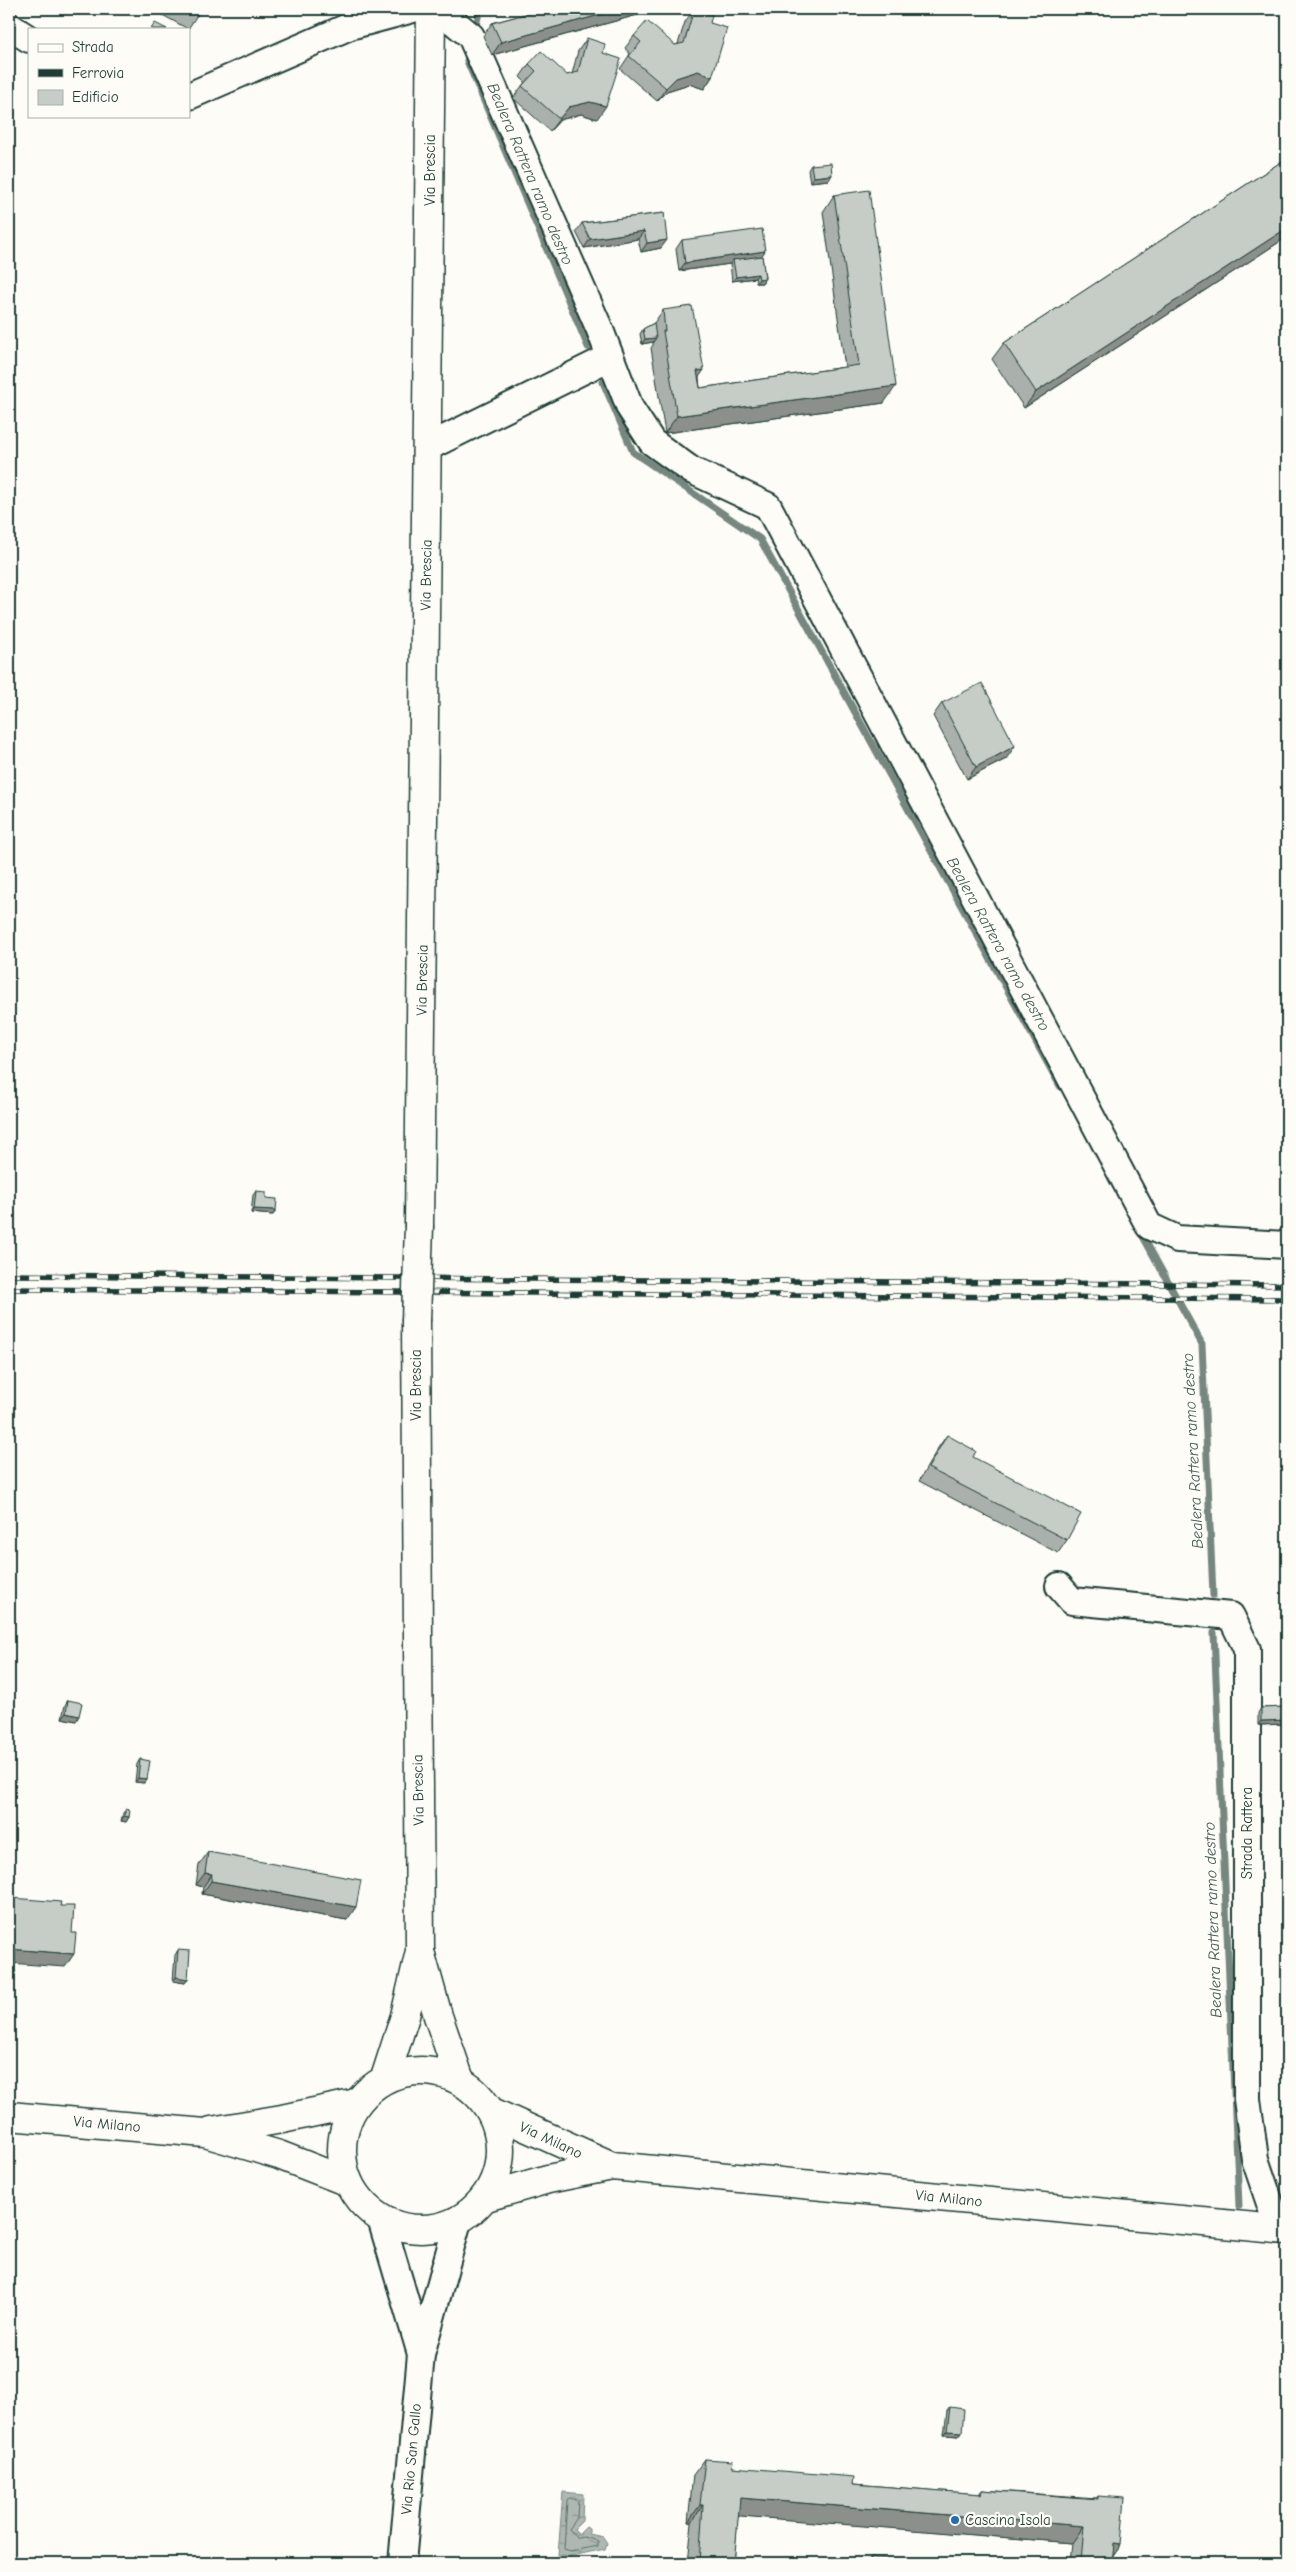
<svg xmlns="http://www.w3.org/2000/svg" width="1296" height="2572" font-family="'Comic Neue',sans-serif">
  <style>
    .water { fill: url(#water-ripples); stroke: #75877f }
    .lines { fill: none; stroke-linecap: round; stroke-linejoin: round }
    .shore { stroke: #586e66; stroke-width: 1 }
    .stream { stroke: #75877f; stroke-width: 7 }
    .minor-casing { stroke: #1f3d34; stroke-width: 30 }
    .major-casing { stroke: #1f3d34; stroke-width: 31 }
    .minor { stroke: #fdfcf7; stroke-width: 26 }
    .major { stroke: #fdfcf7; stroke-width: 28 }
    .rail-casing { stroke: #1f3d34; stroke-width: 5.5 }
    .rail { stroke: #fdfcf7; stroke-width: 4; stroke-dasharray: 11; stroke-linecap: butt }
    .major-bridge-casing { stroke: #1f3d34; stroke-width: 31; stroke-linecap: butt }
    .major-bridge { stroke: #fdfcf7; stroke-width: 28 }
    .wall { fill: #aab0ab; stroke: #1f3d34 }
    .shaded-wall { fill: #8b908b; stroke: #1f3d34 }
    .building { fill: #c6cdc7; stroke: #1f3d34 }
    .poi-dot { fill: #1f6fb2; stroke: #fdfcf7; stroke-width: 2 }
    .labels { text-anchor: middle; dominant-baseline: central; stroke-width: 4.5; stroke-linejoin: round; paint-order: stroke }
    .street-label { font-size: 15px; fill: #1f3d34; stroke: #fdfcf7 }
    .poi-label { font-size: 15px; fill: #1f3d34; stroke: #fdfcf7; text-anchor: start }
    .water-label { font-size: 16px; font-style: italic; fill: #435c53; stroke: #fdfcf7 }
  </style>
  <defs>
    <pattern id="water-ripples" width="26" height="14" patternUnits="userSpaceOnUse" patternTransform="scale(1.25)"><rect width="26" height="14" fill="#aeb8b1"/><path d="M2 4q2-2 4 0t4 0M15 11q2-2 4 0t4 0" fill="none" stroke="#8d9791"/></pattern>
  </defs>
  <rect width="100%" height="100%" fill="#fdfcf7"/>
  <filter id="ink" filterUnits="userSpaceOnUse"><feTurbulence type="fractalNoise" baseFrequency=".02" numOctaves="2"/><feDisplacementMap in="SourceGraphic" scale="10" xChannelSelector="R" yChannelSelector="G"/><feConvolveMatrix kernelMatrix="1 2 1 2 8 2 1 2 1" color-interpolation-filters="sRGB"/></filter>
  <g filter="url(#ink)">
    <!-- water -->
    <path class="water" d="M563,2492L583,2494L582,2521L574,2529L579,2534L586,2527L589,2529V2534L603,2537L607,2543L605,2549L571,2556L558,2555Z"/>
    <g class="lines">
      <!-- shore -->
      <path class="shore" d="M570,2498L578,2501L577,2518L569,2529L577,2538L584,2537L598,2541V2546L571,2551L564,2549L567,2500Z"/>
      <!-- stream -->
      <g class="stream">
        <path d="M474,33L480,9"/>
        <path d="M469,50L467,61L588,347"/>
        <path d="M603,382L633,452L760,539L1060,1086"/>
        <path d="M1140,1231L1202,1344L1213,1595"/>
        <path d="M1214,1633L1239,2206"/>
      </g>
      <defs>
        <g id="minor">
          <path d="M438,9L471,36L600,330L630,408L652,442L691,470L768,506L1149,1226L1177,1239L1287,1245"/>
          <path d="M9,26L29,39"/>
          <path d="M189,96L350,26L413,9"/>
          <path d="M428,447L610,357"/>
          <path d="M1059,1586L1072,1601L1231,1616L1247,1649V2099L1255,2159L1279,2230"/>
          <path d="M381,2219L421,2354"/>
          <path d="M402,2563L421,2354L458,2221"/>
        </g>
        <g id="major">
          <path d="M419,1225L431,9"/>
          <path d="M421,1955L438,2016L460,2080"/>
          <circle cx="421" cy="2150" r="79"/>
          <path d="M385,2078L405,2016L420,1951L416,1321"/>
          <path d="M492,2112L612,2166"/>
          <path d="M9,2116L205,2133L279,2155L348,2182"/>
          <path d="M211,2131L282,2119L357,2103"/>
          <path d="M486,2197L548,2179L612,2166L1287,2230"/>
        </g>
      </defs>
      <!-- minor casing -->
      <use href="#minor" class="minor-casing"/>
      <!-- major casing -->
      <use href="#major" class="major-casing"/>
      <!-- minor -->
      <use href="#minor" class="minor"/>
      <!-- major -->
      <use href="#major" class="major"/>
      <defs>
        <g id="rail">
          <path d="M9,1275L1287,1285"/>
          <path d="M9,1289L1287,1299"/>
        </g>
      </defs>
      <!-- rail casing -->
      <use href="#rail" class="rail-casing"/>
      <!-- rail -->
      <use href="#rail" class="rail"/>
      <defs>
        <path id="major-bridge" d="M416,1321L419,1225"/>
      </defs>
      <!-- major-bridge casing -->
      <use href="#major-bridge" class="major-bridge-casing"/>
      <!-- major-bridge -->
      <use href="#major-bridge" class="major-bridge"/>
    </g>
    <!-- wall -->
    <g class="wall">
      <path d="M159,9H201L188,29L157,12Z"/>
      <path d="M544,9H659L492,55L483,36L492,23Z"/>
      <path d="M694,9L710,23L712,77L704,89L689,84L667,91L657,101L620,69L630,54L625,48L634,36L675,45L678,44L685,22Z"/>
      <path d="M587,38L603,53L597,119L581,114L560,120L550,131L513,98L525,82L520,77L529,64L567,75L572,74L578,51Z"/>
      <path d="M1287,158V237L1024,408L992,359L1004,343Z"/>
      <path d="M811,165L829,180L810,182L808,170Z"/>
      <path d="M834,195L884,403L665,433L651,348L653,345V342L642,344L640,334L643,329L654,323L663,310L699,377L700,388L845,367L823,212Z"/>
      <path d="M664,213L661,248L641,252L638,239L584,248L576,232L582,223Z"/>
      <path d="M682,240L762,256L765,278L762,283H756L755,278L732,281L730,264L679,271L676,249Z"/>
      <path d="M942,703L1006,759L967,779L933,716Z"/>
      <path d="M256,1191L266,1198L276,1210L273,1215L251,1213L253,1195Z"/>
      <path d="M947,1435L1067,1540L1058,1553L919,1481L938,1448Z"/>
      <path d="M68,1700L76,1721L62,1718L65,1705Z"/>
      <path d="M1287,1707V1724L1258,1725V1713L1261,1708Z"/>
      <path d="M140,1759L147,1779L144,1783L135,1782L137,1764Z"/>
      <path d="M126,1809L129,1817L126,1822L121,1821L123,1813Z"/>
      <path d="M208,1852L347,1920L202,1894L203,1887L196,1885L199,1865Z"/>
      <path d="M178,1950L188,1979L185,1983L173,1981L175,1955Z"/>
      <path d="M950,2407L959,2436L944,2435L947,2411Z"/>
      <path d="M705,2459L732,2467L853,2484L979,2494L982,2490L1096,2498L1098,2496L1121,2544L1113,2555L1112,2563H1070L1072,2543L738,2515L734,2563H688L692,2522H688L693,2475Z"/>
      <path d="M871,2557L890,2563H866Z"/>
    </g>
    <!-- shaded-wall -->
    <g class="shaded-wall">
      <path d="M621,9H659L492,55L501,42Z"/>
      <path d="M698,71L712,77L704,89L689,84L667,91L657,101L666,88L676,78Z"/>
      <path d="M590,102L606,106L597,119L581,114L560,120L550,131L559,119L569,107Z"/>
      <path d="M832,175L829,180L810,182L813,177Z"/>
      <path d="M1287,228V237L1024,408L1036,392Z"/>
      <path d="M644,231L638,239L584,248L590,239Z"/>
      <path d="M667,240L661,248L641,252L647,243Z"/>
      <path d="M765,251L759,260H733L730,264L679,271L685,263Z"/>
      <path d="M758,274L755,278L732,281L736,277Z"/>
      <path d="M765,278L762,283H756L759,279Z"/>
      <path d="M656,338L653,342L642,344L645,339Z"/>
      <path d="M704,370L692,387L697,371Z"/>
      <path d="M896,386L884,403L665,433L677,416Z"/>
      <path d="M1015,746L1006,759L967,779L976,767Z"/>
      <path d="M254,1209L276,1210L273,1215L251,1213Z"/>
      <path d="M66,1713L79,1716L76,1721L62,1718Z"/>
      <path d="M1287,1720V1724L1258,1725L1261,1721Z"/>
      <path d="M138,1778L147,1779L144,1783L135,1782Z"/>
      <path d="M124,1816L129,1817L126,1822L121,1821Z"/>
      <path d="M205,1873L212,1874L203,1887L196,1885Z"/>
      <path d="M211,1881L356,1907L347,1920L202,1894Z"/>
      <path d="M9,1949L74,1954L65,1967L9,1963Z"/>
      <path d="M176,1977L188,1979L185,1983L173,1981Z"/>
      <path d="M947,2431L962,2432L959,2436L944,2435Z"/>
      <path d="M740,2498L1084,2526L1072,2543L728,2515Z"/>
      <path d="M700,2505H703L692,2522H688Z"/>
      <path d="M1114,2543L1121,2544L1109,2561Z"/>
    </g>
    <!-- building -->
    <g class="building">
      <path d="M184,9H201L197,16Z"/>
      <path d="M544,9H621L501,42L492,23Z"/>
      <path d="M694,9L712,15L710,23L727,28L712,77L698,71L676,78L666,88L629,56L641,42L634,36L647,21L675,45L684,43Z"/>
      <path d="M155,23L167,29H151Z"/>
      <path d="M587,38L605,44L603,53L621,59L606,106L590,102L569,107L559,119L522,86L536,71L529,64L541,51L567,75L578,72Z"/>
      <path d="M1287,158V228L1036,392L1004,343Z"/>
      <path d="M831,163L832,175L813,177L811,165Z"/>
      <path d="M869,190L896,386L677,416L663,331H665L663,310L692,306L704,370L697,371L700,388L859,365L834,195Z"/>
      <path d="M664,213L667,240L647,243L644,231L590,239L582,223Z"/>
      <path d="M762,229L765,251L685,263L682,240Z"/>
      <path d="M762,256L765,278L759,279L758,274L736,277L733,260Z"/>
      <path d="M654,323L656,338L645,339L643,329Z"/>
      <path d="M982,683L1015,746L976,767L942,703Z"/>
      <path d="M256,1191L266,1192V1198L277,1199L276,1210L254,1209Z"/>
      <path d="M947,1435L976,1451L973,1457L1081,1514L1067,1540L928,1468Z"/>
      <path d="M68,1700L82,1703L79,1716L66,1713Z"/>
      <path d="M1287,1707V1720L1261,1721V1708Z"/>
      <path d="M140,1759L150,1761L147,1779L138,1778Z"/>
      <path d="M126,1809L130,1810L129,1817L124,1816Z"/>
      <path d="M208,1852L361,1880L356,1907L211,1881L212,1874L205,1873Z"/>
      <path d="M12,1898L61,1902L60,1906H74L72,1933H76L74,1954L9,1949V1900L12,1901Z"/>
      <path d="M178,1950L190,1951L188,1979L176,1977Z"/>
      <path d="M950,2407L964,2409L962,2432L947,2431Z"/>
      <path d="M705,2459L733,2461L732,2467L854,2477L853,2484L981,2494L982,2490L1098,2499V2496L1125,2498L1121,2544L1114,2543L1112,2563H1081L1084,2526L740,2498L734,2563H699L703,2505H700Z"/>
      <path d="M871,2557L891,2559L890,2563H870Z"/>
    </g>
  </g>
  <!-- markers -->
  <circle class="poi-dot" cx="955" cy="2520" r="5"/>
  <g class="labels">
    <!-- street labels -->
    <g class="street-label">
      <text transform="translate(430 170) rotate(-90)">Via Brescia</text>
      <text transform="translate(426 575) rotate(-89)">Via Brescia</text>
      <text transform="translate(422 980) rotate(-89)">Via Brescia</text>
      <text transform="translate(416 1385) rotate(-90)">Via Brescia</text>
      <text transform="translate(418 1790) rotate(-91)">Via Brescia</text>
      <text transform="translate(1247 1833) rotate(-90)">Strada Rattera</text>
      <text transform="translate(107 2124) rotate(5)">Via Milano</text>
      <text transform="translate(551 2140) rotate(25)">Via Milano</text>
      <text transform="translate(949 2198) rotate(6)">Via Milano</text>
      <text transform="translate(411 2459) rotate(-85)">Via Rio San Gallo</text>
    </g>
    <!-- poi labels -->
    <g class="poi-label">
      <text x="965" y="2520">Cascina Isola</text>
    </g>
    <!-- water labels -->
    <g class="water-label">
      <text transform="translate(530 174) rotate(67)">Bealera Rattera ramo destro</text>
      <text transform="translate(998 944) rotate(61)">Bealera Rattera ramo destro</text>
      <text transform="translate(1193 1451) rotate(-93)">Bealera Rattera ramo destro</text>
      <text transform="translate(1213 1920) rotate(-92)">Bealera Rattera ramo destro</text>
    </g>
  </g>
  <!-- margin -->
  <rect width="1296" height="2572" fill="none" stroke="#fdfcf7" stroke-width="30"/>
  <rect x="15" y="15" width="1266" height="2542" fill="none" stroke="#1f3d34" stroke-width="2" filter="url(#ink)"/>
  <!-- legend -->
  <rect x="28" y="28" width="162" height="90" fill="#fdfcf7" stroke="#a4b0a9"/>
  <rect x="38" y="44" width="25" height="8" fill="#fdfcf7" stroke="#a4b0a9"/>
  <text x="72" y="52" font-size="15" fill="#1f3d34">Strada</text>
  <rect x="38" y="69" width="25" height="8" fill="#1f3d34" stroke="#a4b0a9"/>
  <text x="72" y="78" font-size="15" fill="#1f3d34">Ferrovia</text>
  <rect x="38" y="90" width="25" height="15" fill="#c6cdc7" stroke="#a4b0a9"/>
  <text x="72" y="102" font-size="15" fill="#1f3d34">Edificio</text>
</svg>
